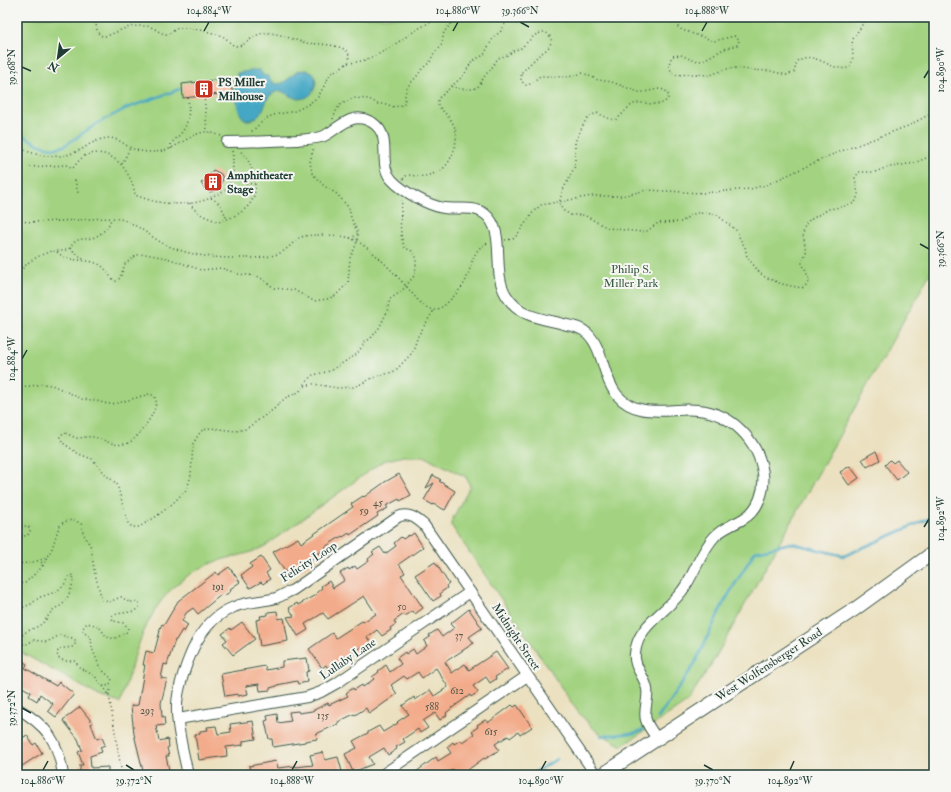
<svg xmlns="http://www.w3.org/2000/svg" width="951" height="792" font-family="'IM FELL Double Pica',serif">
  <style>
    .green { fill: #a3d381; stroke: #61885a }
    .water { fill: #44a7c4; stroke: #32727c }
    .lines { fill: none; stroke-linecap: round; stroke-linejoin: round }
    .stream { stroke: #44a7c4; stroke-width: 2.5 }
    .building { fill: #f3ac8b }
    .minor-casing { stroke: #3e5649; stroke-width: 12 }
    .major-casing { stroke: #3e5649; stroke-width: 15 }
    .path { stroke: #3e5649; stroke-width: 1.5; stroke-dasharray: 1 3; stroke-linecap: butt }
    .minor { stroke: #fff; stroke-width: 10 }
    .major { stroke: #fff; stroke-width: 13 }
    .ticks { fill: none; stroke: #1f3d34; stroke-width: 1.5 }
    .labels { text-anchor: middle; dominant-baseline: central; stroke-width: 4; stroke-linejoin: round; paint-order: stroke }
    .number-label { font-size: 10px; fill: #54594a }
    .poi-label { font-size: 12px; font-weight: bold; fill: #1f3d34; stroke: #f6f6f2; text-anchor: start }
    .park-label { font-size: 12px; fill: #395b43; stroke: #f6f6f2 }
    .street-label { font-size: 12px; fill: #1f3d34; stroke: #f6f6f2 }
    .neatline { fill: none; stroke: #1f3d34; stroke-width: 1.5 }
    .ticks-label { font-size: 10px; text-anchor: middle; fill: #1f3d34 }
  </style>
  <rect width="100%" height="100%" fill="#f6f6f2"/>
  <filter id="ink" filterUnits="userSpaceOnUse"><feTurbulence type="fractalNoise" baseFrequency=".025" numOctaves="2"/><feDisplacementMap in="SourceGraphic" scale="8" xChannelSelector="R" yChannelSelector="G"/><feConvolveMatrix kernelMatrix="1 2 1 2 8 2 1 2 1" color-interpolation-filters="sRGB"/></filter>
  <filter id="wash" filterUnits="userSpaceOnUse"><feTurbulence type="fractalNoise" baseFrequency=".012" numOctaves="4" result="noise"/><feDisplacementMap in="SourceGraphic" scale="16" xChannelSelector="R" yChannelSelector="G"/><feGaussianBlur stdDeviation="0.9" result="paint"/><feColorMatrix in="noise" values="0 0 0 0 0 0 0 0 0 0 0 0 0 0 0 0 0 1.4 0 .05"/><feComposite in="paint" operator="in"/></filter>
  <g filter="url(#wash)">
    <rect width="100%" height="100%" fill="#ebe1c0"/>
    <!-- green -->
    <path class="green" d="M17,17H934V266L714,660L687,702L622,746L596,731L578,712L451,525L452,520L470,486L466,477L424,456H403L383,461L265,546C246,557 224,556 205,566C147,593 138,647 120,703L99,696L17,650Z"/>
    <!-- water -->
    <path class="water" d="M255,70H260C262,75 264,76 268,76C277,94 289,77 298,71L306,70L314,74C316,81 317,84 313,91C312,94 310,95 307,97C291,104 285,87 276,92C266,96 267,103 262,111C260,115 255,119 250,120C236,123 235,88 233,78H237V73Z"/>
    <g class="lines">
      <!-- stream -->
      <g class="stream">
        <path d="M17,132L38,144L47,147L56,148L64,146L98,123L127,108L180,89"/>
        <path d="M658,718L694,665L723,604L755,551L791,543L844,556L930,518"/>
        <path d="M601,736L634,733L643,730"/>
        <path d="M530,775L557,759"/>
      </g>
    </g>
    <g id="blocks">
      <!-- building -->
      <g class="building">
        <path d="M230,78L233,97L221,99V94L183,98L182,84Z"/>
        <path d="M213,170L221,174L223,179L219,187L216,190L210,192L205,189L201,183L205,181Z"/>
        <path d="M876,451L880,460L867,467L862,459Z"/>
        <path d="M890,460L893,463L897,460L907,472L897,480L885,465Z"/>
        <path d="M850,466L859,478L849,485L840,472Z"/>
        <path d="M399,474L411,495L400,501L399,499L386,506L388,508L377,514L378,516L350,535L349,533L343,537L342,536L331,543L325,547L326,548L308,561L310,564L299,570L298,568L287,575L273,552L298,538L301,543L353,507L351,504L363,496L364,497L385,482Z"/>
        <path d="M433,475L441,480L439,481L455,491L445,510L433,504V505L424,500L434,483L426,488Z"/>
        <path d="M414,533L423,547L399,564L405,573L401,575L423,608L415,614L413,611L405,616L404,614L394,621L396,624L390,628L391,630L382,636L377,630L367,637L371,643L363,648L361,647L344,658L338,663L340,665L330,672L326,665L322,668L309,649L332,633L336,638L362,621L363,622L376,614L364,596L328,619L323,613L305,624L308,630L298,636L287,617L294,616L289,608L297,603L298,605L317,594L316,593L322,588L321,586L329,581L333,588L345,580L340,573L348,568L349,570L355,566L357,569L369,561L368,559L374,554L372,552L380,547L385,554L396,546L394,543L401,537L403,539L409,535L410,536Z"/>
        <path d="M261,557L270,570L266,573L270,579L263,584L261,582L250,588L241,575L252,567L250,564Z"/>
        <path d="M435,562L449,584L446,586L447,588L440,593L441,596L433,601L415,575Z"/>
        <path d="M229,567L240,582L230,589L231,591L224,596L222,594L198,614L193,608L186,613L182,621L188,625L184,632L182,630L176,640H175L167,665L164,664L161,678L167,679L161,703L162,717L164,716L165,725L156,726L159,741L168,739L169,747L167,748L169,756H166L170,775H144L134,734L131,706L138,705L145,665H143L146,651L154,653L160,631H159L162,624L164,625L178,601L216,572L218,575Z"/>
        <path d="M469,609L482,628L469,637L474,643L445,662L452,673L465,664L469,670L496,652L508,669L495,677L496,679L490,683L486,677L473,686L478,692L471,697L470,695L456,705L446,713L447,715L440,720L435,713L423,721L428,728L420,733L418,729L403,739L405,742L396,747L397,749L388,755L384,748L369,757L373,764L353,772L345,754L357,748L353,741L368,733V732L379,726L383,732L398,723L397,722L409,714L402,706L414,697L415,700L430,690L434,696L448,687L436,668L422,678L418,672L407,679L404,676L391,685L397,694L369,714L366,708L355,715L354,714L338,722V724L316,734L317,739L305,741V742L273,747L272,739H269L265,721L268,720L267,716L277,714L278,723L291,721L289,712L298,711L299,713L312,711L328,703L329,705L348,696L346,693L353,688L354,690L362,685L363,687L374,679L372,677L379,672L378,671L386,665L390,672L401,664L397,658L405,652L406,654L413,649L416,654L427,646L424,641L430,637L429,635L437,630L442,637L454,628L450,624Z"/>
        <path d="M277,611L278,619L284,618L288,641L260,646L256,620L261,619L260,616L268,615V612Z"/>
        <path d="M242,622L255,639L233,655L223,643L227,640L222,634L230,628L231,630Z"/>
        <path d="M17,658L27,664L25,668L56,686L59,682L74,694L56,717L48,711L53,704L40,694L37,701L29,696L31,692L17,684Z"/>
        <path d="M307,658L309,671L306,672L307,682L298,684L297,681L277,685V686L270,688V690L260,691L259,684L246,686L248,694L238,696V694L225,696L221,674L265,666L266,670L282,667V661Z"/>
        <path d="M512,705L514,707L517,705L532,727L520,735L518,732L510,738L508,736L495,744L499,750L485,759L484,758L461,775H458L453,769L444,775H412L436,757L438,761L451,753L447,747L453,742L454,744L461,740L462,742L474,734L472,731L478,727L477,725L485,720L489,722Z"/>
        <path d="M80,707L92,722L91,724L97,739L102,737L105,745L100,747L102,752L90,756L91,768L108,767V775H80V765H83L78,752L82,750L78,739L63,720Z"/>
        <path d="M253,721L256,739L243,741V745L226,747L227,756L199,760L195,735L200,734V731L208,730L207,727L216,726L218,734L231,732L230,724Z"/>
        <path d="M27,735L33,745L36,743L42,753L19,768L17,765V746L21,743L19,740Z"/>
        <path d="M323,752L325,760L338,757L343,775H251L249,766L276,761L278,768L296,766V767L313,765L310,755Z"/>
      </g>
    </g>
  </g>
  <g filter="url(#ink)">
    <use href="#blocks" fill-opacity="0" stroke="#3e5649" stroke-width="1"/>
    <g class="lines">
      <defs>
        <g id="minor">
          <path d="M227,142C251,142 274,141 297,140C306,139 316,139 324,136C338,129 350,113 367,120C397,132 375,163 392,180C402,191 429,206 444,208C458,210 473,205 485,214C507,231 491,271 506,295C521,319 543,318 567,325C574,326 581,328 587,333C604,349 602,377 617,395C638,420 671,407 698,410C731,413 758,440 763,473C765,490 759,510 743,519C733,525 723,528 715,536C700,552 695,574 682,591C666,613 637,625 635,654C633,667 645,676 647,689C649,699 643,711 646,720C648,727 653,733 657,738"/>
          <path d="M17,708C47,726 58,740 63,775"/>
          <path d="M178,719L307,697L321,692L337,683L470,592"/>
          <path d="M188,775C184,754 176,727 177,705C177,695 180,685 183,675C192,647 204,619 234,607C247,601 262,602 276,598C282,596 287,592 293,590L398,517C408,512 416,518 424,525L596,775"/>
          <path d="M382,775L527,676"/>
        </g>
        <path id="major" d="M602,775L855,609L934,552"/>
      </defs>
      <!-- minor casing -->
      <use href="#minor" class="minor-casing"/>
      <!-- major casing -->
      <use href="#major" class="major-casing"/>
      <!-- path -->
      <g class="path">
        <path d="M96,17C95,49 111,32 129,27C134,26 140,26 145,26C154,26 158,33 166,34C171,34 174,29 179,28C188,27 207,31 216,34C219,35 222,36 224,37C229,40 230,45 237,46C246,46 253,34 264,33C278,32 293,40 306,43C317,45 357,42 348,63L331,73L318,97L307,105L295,111L273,115L264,120L251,132"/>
        <path d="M504,17L505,23"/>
        <path d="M683,17L677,23L678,27L682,30L714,41L734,36L739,39V41L737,45L724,49L701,61L692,60L681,55L673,56L670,60L669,66L672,73L677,75L691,74L710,75L727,69L736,68L751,70L770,71L787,75L794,72L797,61C815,49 830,72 848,68C857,58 850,49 853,39L867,17"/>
        <path d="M348,63C385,61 409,27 444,17"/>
        <path d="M451,86L460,89H473L478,87L486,74L491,69L498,58L508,55L513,51L521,48L535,35L544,32C553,35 553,43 547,49C544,52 540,54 537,57C532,62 526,68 521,73V81L526,85L530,84L540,76L569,77L583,73L598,80L612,82L638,92H644L658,89L665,90L669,96C664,109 648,102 637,103C627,105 624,115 615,120L610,119L597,113L590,116L584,123L575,142V166L563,190L560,199V206L564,211L571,215H584L608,228L641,232L647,231L658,223L682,222L689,216L696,213L716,214L737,231L740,239L745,247L747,257L760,273L765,277L782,284L802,288C814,282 805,271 802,263L806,252L803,234L805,226L810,220L829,209L841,207L852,204L856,201L858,194L855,178L859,172H875L885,168L914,163L934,155"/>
        <path d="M204,96L206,115L207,132"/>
        <path d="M333,119L337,109L340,105L353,98L369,99L378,104H386L394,107L403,105L405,102V94L407,87L418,75L422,69L430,62L434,53L441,47L444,32L455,19L463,17"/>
        <path d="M17,147C39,157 59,161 82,149C90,144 99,138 110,138C118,139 123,143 129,147C139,152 151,153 162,151C178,148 194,131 207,132C212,132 217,135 222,136"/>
        <path d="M171,149V143C188,129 190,119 188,98"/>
        <path d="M232,151C234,160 232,167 233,176C240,182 246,184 255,184C253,171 250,159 240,151"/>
        <path d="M122,164L130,148"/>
        <path d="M30,167L66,165L73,168C77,163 81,157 87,155C113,146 132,173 135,195C143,198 151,201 159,202C175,205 200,205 213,196C217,194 221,194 224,191C229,188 230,180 233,176"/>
        <path d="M403,179L407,175C413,175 419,177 425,176C430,175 436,173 440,171C452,163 459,141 455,128C451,118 444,113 438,105V99L464,75L472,61L484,55L488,47L494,37L501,31L509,17"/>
        <path d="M75,180L78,193"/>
        <path d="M211,198C220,202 224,211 227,220"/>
        <path d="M190,203C195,214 208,218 219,222C237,216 257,207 255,184"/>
        <path d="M17,221C37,223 57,221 77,220C91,219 106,217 120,219C134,222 151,237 164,244C185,254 210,258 232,258C247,258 266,259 280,253C287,250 292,243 299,238C308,233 340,235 350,238C368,244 393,272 407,287C414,295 422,308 434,310C440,309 444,306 449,301C455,295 461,289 465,282C472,268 471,249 488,243"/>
        <path d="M350,238L355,236L358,233"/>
        <path d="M505,240L513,239L517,235L534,211L541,205L592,196H621L647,190L702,193L750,189L766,185L831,155L908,126L934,112"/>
        <path d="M57,252C69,263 82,258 96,263C108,267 108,278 116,281L120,278L125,264L137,255L145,254L167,258L201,270L222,268L238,274L257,276L264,280L274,288L294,290L314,301L327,299L335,296L348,283L350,258L356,245L358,236L357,231L351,218L349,208L337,194L324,186L312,173L310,162L314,147"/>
        <path d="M83,259L71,249L70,248C76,237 82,240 92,238C101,235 110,227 111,218"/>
        <path d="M17,274L29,262L41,255L51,251H64L70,248"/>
        <path d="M305,386L313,384L338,388L353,387L361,384L370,379L395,371L412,353L418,336L434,310"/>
        <path d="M17,387L31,386L41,384L52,385L82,399L93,400L108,404L118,403L149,394C169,397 141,433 134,439C131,442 127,444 123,444C113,447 103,438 93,437C88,436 83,438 77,438C72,437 68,433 63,433L60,437L63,443L79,454L92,459L107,476L117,484L128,523L132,527H139L154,518L170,506L187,489L191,475L193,444L197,437L201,431L210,428L236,431L246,429L274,409L285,398L299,392L309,379L313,375L330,371L357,354L365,342L371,338L379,328L387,312L390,299L402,291L414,276L416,267V256L412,251L405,248C398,233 401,215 402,200"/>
        <path d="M17,528L26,526L30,528V531L28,535L17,538"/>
        <path d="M17,563C24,564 29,563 36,561C56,558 52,538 61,524C68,519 76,519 82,525L83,533L91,547L94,570L102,600L109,602L121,597L129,602H137L140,605C136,615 120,611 112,616V618L113,621L124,623L128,628L126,633C122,634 118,638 114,638C106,640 104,632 99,627C97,625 91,624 87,623L83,628V632L91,637L92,648L100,668L112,679L110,684L105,687L101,685L95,676L80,668L75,661H64L58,658L57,653L59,649L72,647L75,644V640L72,638L60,635L47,642L34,640L25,645L20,642C20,631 33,630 40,625C46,621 48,615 53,610C56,607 60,607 63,604C68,599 75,581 73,575L69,576L64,585L56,592L40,597L31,604L17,610"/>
        <path d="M43,566L47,557"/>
        <path d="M17,584L25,583L41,568L43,564L40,561"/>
        <path d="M103,686L109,695L122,775"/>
        <path d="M109,695L111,685"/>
      </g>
      <!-- minor -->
      <use href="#minor" class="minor"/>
      <!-- major -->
      <use href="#major" class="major"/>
    </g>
  </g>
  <!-- ticks -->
  <path class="ticks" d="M520,22L529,27M204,31L209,22M453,31L458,22M702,31L707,22M22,67L31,71M924,78L929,70M920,244L929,249M22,359L27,350M924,527L929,519M22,708L31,713M126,765L134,770M704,765L713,770M43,770L48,761M292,770L297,761M541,770L546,761M790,770L794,761"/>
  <!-- icons -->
  <defs>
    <symbol id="building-square" viewBox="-11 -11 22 22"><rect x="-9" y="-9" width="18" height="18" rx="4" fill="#c8321e" stroke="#f6f6f2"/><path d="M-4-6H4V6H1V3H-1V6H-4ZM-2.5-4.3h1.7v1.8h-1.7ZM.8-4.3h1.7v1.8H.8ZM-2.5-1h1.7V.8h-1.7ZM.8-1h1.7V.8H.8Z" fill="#fff"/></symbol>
  </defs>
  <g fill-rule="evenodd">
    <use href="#building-square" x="193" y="78" width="22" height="22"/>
    <use href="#building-square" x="202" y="171" width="22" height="22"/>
  </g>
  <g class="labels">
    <!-- number labels -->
    <g class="number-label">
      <text x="378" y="503">45</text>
      <text x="364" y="511">59</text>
      <text x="218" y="587">191</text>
      <text x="402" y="607">50</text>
      <text x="459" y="636">37</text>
      <text x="457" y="691">612</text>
      <text x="432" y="707">588</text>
      <text x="147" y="711">293</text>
      <text x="323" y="716">135</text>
      <text x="491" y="732">615</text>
    </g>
    <!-- poi labels -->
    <g class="poi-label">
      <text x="218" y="82">PS Miller<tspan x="218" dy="14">Milhouse</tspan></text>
      <text x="227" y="175">Amphitheater<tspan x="227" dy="14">Stage</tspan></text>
    </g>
    <!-- park labels -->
    <g class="park-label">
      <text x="631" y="269">Philip S.<tspan x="631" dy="14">Miller Park</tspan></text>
    </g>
    <!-- street labels -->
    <g class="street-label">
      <text transform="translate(309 562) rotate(-33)">Felicity Loop</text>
      <text transform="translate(516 637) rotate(56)">Midnight Street</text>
      <text transform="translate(348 659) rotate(-34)">Lullaby Lane</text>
      <text transform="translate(769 665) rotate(-33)">West Wolfensberger Road</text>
    </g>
  </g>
  <!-- margin -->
  <rect width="951" height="792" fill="none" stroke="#f6f6f2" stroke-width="44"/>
  <!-- north arrow -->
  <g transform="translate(58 58) rotate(209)" stroke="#f6f6f2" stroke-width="3" paint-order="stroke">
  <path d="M0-3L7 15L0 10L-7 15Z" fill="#1f3d34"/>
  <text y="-6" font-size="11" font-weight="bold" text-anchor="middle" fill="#1f3d34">N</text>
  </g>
  <rect x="22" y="22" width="907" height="748" class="neatline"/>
  <g class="ticks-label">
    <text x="209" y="14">104.884°W</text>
    <text x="458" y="14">104.886°W</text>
    <text x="520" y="14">39.366°N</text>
    <text x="707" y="14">104.888°W</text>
    <text transform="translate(11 67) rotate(-90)" y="4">39.368°N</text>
    <text transform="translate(940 70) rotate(-90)" y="4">104.890°W</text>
    <text transform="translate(940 249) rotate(-90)" y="4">39.366°N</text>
    <text transform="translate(11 359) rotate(-90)" y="4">104.884°W</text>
    <text transform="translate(940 519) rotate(-90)" y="4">104.892°W</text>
    <text transform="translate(11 708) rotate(-90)" y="4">39.372°N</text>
    <text x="43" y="784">104.886°W</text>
    <text x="134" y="784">39.372°N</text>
    <text x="292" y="784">104.888°W</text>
    <text x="541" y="784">104.890°W</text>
    <text x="713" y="784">39.370°N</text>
    <text x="790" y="784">104.892°W</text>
  </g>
</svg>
